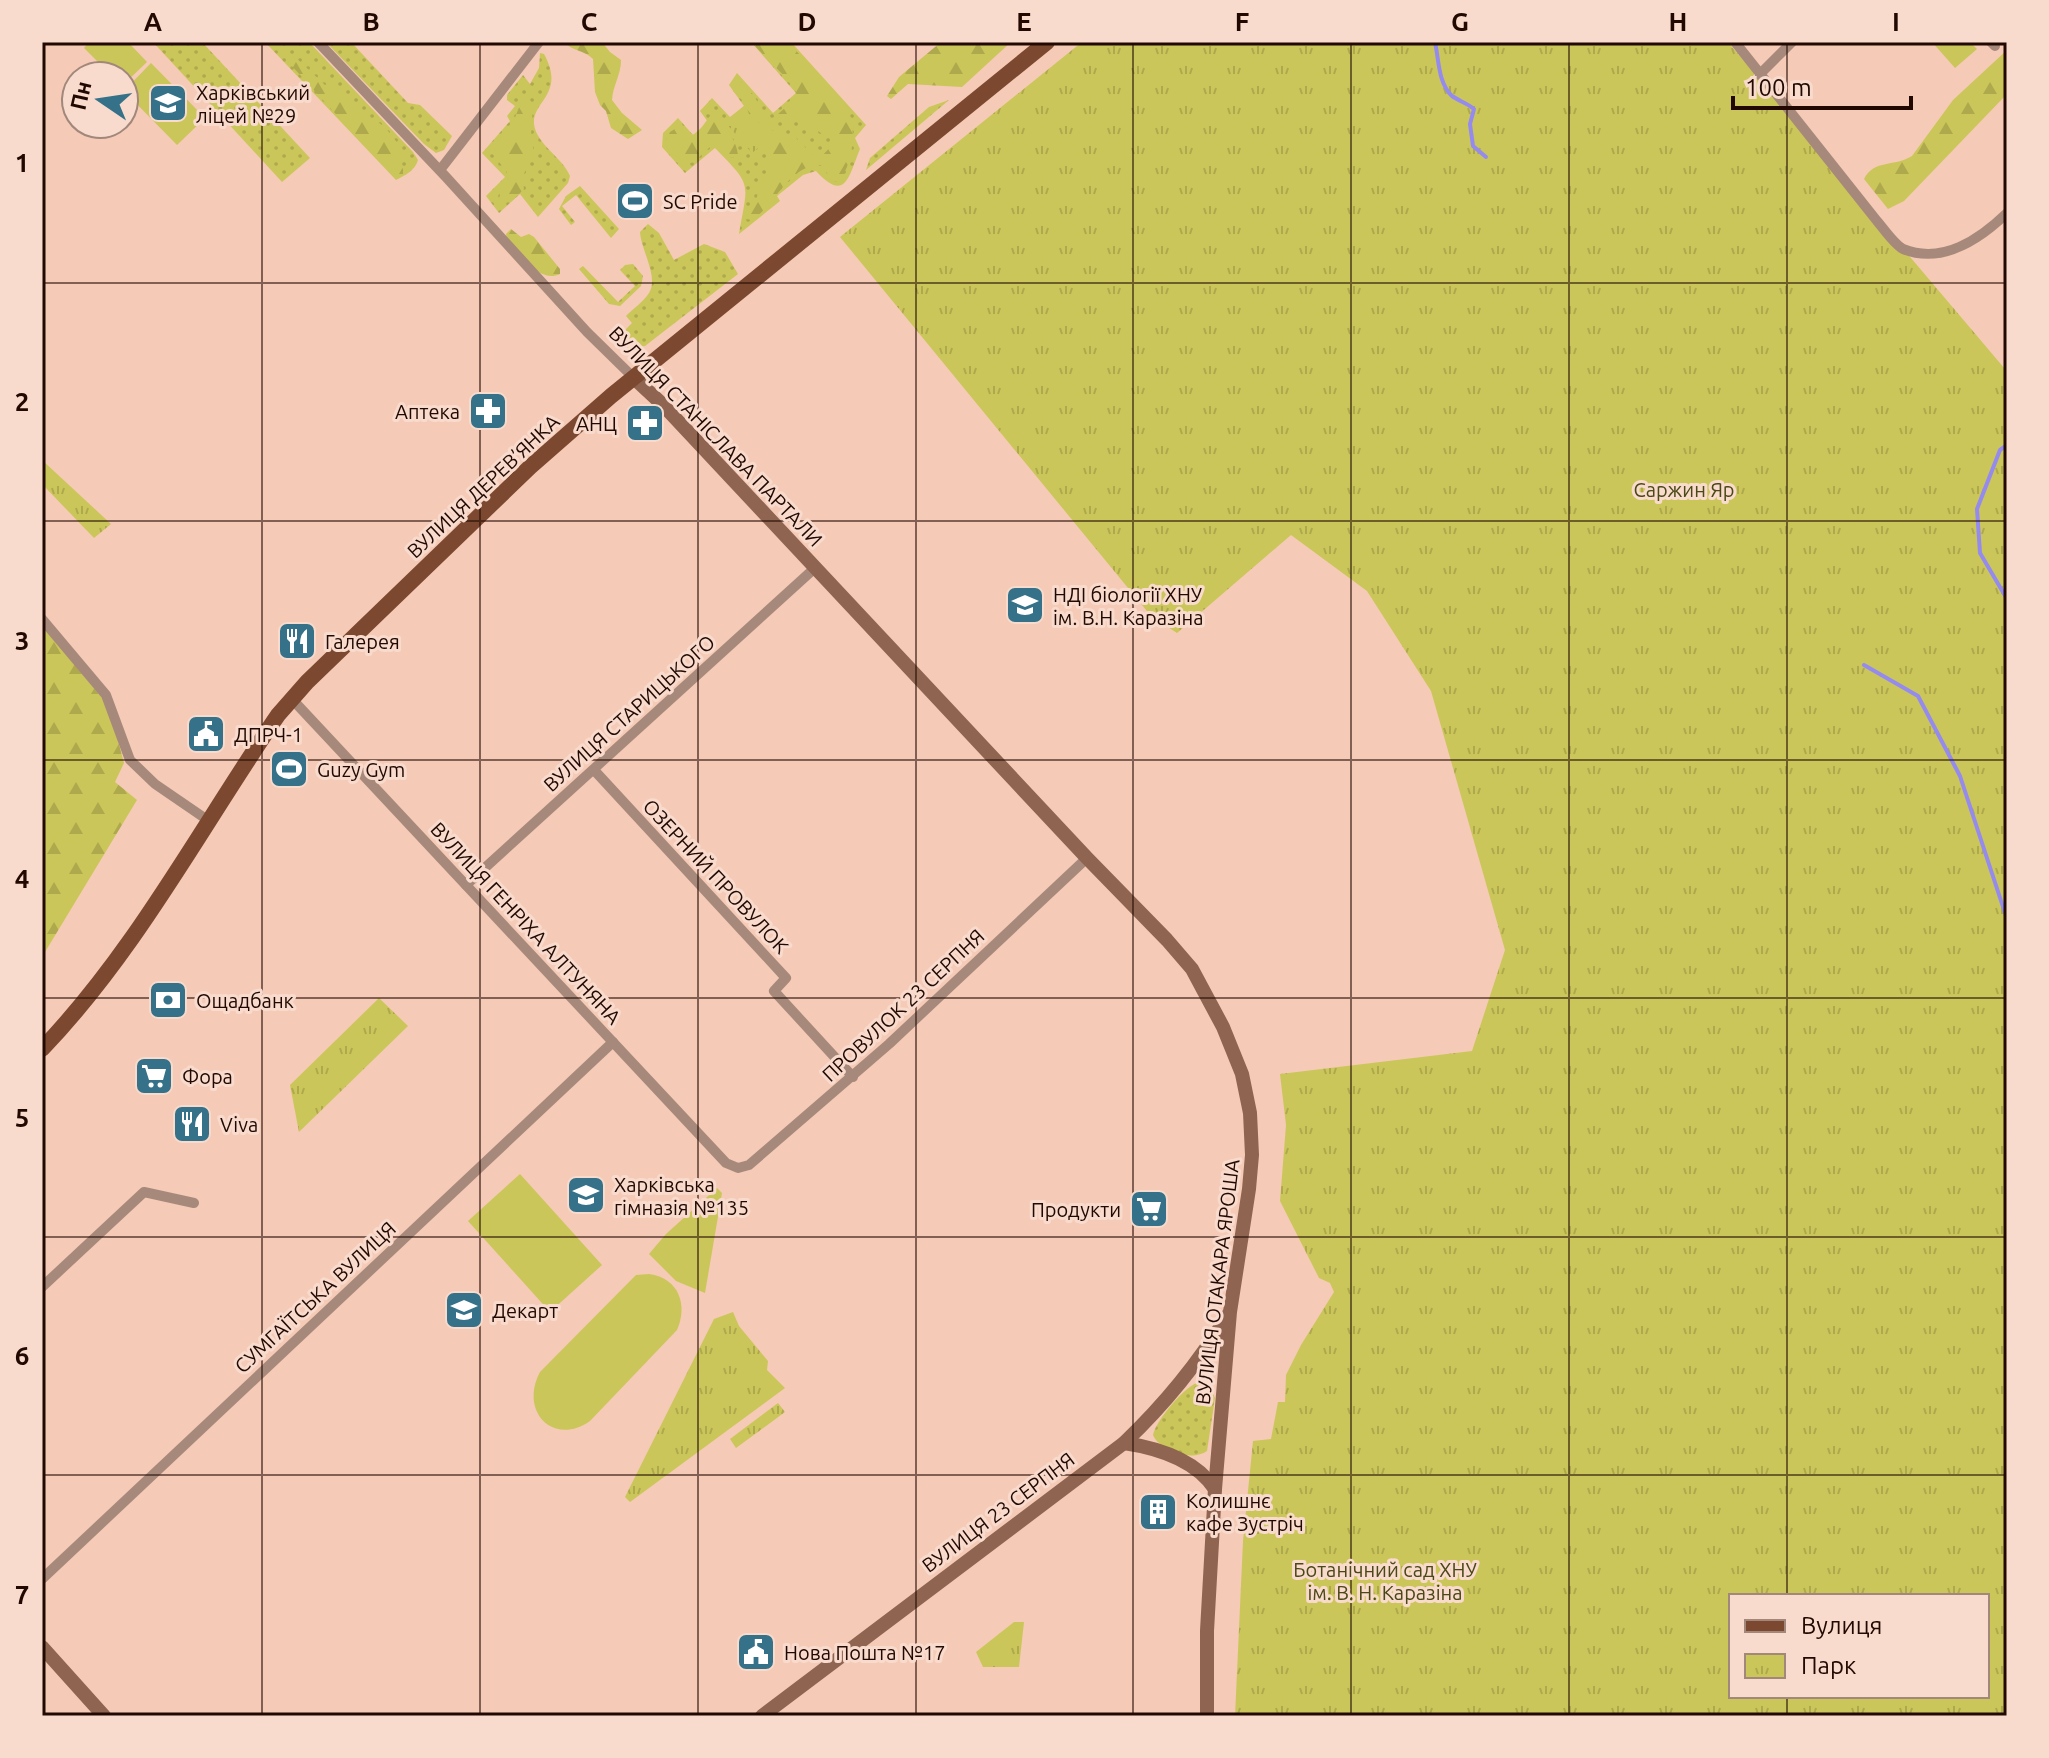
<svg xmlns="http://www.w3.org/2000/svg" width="2049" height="1758" font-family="Ubuntu,sans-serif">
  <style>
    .grass { fill: url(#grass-dots) }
    .forest { fill: url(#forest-firs) }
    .park { fill: url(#park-tufts); fill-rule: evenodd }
    .pitch { fill: #cbc659 }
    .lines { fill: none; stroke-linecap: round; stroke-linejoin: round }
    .stream { stroke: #958bef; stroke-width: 4 }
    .street { stroke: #a7897b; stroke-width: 10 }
    .secondary { stroke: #8f6450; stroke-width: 14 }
    .primary { stroke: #7c4930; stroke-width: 16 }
    .grid { fill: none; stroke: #210901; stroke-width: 2; stroke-opacity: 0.55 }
    .labels { text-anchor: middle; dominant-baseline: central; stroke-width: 6; stroke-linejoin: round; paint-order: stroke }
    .poi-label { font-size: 20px; fill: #210901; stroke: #f8dbcd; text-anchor: start }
    .street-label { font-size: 20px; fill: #210901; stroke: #f8dbcd }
    .park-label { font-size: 20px; fill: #4a4816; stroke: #f8dbcd }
    .neatline { fill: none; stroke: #210901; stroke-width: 3 }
    .grid-label { font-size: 26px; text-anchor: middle; font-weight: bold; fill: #210901 }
  </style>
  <defs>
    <pattern id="grass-dots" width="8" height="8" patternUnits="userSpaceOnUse" patternTransform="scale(2)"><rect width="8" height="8" fill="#cbc659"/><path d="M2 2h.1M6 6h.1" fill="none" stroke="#aea94c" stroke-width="1.8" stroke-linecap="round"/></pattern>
    <pattern id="forest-firs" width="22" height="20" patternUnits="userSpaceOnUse" patternTransform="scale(2)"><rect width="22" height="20" fill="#cbc659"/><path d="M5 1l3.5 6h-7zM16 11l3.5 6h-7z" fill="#aea94c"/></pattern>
    <pattern id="park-tufts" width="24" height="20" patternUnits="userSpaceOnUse" patternTransform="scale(2)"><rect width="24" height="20" fill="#cbc659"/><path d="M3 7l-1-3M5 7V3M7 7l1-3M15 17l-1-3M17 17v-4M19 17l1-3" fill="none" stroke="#aea94c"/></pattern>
  </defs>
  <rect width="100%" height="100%" fill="#f5cab6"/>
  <!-- grass -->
  <g class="grass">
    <path d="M153,42H202L310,158L282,182Z"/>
    <path d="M265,42H309L413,152L418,160C415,171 405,175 396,180Z"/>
    <path d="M326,42H351L408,103L420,105L452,136L444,150L436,153L424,144Z"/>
    <path d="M751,42H791L866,125L855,138L860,149C849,175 846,204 816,171L803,175L777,196L780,201L739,234C748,181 753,187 715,148L685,173L662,147L663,133L678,118L693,135L708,122L700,111L712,98L730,117L744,106L729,85L737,73L773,113L796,93Z"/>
    <path d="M540,53L544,54C566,94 532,101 534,124C536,144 563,158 570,176L568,183L538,217L520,194L499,213L486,196L505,177L482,153L510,121L507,116L515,106L507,100V95L523,75L530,84L539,68Z"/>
    <path d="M949,100L866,170L870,158L929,107Z"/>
    <path d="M580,186L619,229L611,238L576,195L562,206L575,222L571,225L559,209L566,196Z"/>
    <path d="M648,224L659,233L674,260L704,244L725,252L738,274L645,346L626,348L619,336L632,323L626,316C633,309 644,301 649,293C659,277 641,250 640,232Z"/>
    <path d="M633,264L643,276L641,286L620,306L609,304L579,269L583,266L618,302L635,286L620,270L625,265Z"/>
    <path d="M1199,1382L1209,1385L1215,1398L1207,1451C1192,1462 1160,1451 1153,1435C1156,1420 1185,1386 1199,1382Z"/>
  </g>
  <!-- forest -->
  <g class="forest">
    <path d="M564,42H602L610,52L621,60C621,75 613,85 612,100L622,113L642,130L628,139L611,128L606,111L600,105L595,92L593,59C584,50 572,51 564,42Z"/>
    <path d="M751,42H788L845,104C858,124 854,164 838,182L833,181L821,165C788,165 776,205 752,220L746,219L745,214L748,207L756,201C757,194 760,190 763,184C775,154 761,143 743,120L746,104L733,91L732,83L735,79C755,87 762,113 771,130L794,136L812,154L822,156L835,142L833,137L825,136L803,120H781L777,115L798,96L791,83Z"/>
    <path d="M941,42H1011L962,87L908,84L891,99L887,96L899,77Z"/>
    <path d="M2007,50V94L1904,201L1888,209L1864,179C1874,159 1895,167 1912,156L1953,100Z"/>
    <path d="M294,56L325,85L339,87L356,114C379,118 387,128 401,148L398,162L403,169V174L396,175C359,141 325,102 291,65L290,60Z"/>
    <path d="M530,100L533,105L531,136L534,152L522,178L524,189L513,200L504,203L499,198L507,172L491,152L508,135L520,105Z"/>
    <path d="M713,112C724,120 737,142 738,155L732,158L718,149L710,147L694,162L681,165L666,150L664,144L670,132L678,127L688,134L696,135Z"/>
    <path d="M511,229L521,237L529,234L534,237L560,269V274C539,284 520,254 507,240L506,234Z"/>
    <path d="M42,625L103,699L112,718L124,763L115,782L137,800L42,957Z"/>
  </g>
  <!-- park -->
  <g class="park">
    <path d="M1082,42H1728L2005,369L2007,368V1716H1235L1243,1541L1253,1441L1271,1439L1278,1402H1285L1286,1375L1301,1345L1334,1292L1330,1283L1319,1278L1280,1201L1286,1125L1280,1074L1472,1051L1505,950L1431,691L1367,591L1291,535L1177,633L1151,616L840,237ZM1731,1596H1987V1696H1731Z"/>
    <path d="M744,106L771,137L752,153L725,122Z"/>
    <path d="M42,460L111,524L94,538L42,484Z"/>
    <path d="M379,998L408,1026L299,1132L290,1085Z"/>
    <path d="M733,1312L739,1326L768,1361L767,1370L785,1388L630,1502L625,1497L714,1319Z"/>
    <path d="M778,1403L785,1412L736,1448L730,1439Z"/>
    <path d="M1014,1622H1024L1019,1667H983L976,1652Z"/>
  </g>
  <!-- pitch -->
  <g class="pitch">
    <path d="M89,42H128L147,62L124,84V76H112L84,48Z"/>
    <path d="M1932,42H1970L1977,49L1955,68Z"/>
    <path d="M151,63L205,118L177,145L124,91Z"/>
    <path d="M520,1174L602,1265L550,1312L468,1221Z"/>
    <path d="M717,1188L722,1193L705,1293L676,1281L649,1254L666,1234Z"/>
    <path d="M649,1274C679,1278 688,1305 677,1330L590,1421C553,1447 519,1411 540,1372L636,1275Z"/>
  </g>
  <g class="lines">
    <!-- stream -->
    <g class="stream">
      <path d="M1435,42C1439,60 1438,83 1452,96C1459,101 1467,103 1474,109L1470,124L1473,146L1486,157"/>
      <path d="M2007,445L2000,450L1977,509L1980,553L2007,599"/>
      <path d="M1864,665L1918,696L1960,776L2007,919"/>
    </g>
    <!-- street -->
    <g class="street">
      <path d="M318,42L446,177L587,332L634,378"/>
      <path d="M1735,42L1877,221C1884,229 1894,244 1903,249C1943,265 1980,239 2007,213"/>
      <path d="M1991,42L1995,46"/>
      <path d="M1759,75L1792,42"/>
      <path d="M440,170L539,42"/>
      <path d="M42,619L106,695L130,760L155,784L209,821"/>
      <path d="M291,698L726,1163L738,1168L749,1165L889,1044L1087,858"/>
      <path d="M594,770L786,978L774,991L853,1077"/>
      <path d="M466,885L816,567"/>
      <path d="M42,1287L144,1192L194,1203"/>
      <path d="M42,1579L613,1042"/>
    </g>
    <!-- secondary -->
    <g class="secondary">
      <path d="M634,378L662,404L1087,858L1167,940L1192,969L1223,1027L1242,1074L1250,1113L1252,1155L1249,1189L1230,1312L1215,1489L1207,1631V1716"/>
      <path d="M1124,1443C1158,1448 1195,1459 1215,1489"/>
      <path d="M42,1647L104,1716"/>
      <path d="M762,1716L1124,1443C1164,1405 1199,1362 1228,1315"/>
    </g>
    <!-- primary -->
    <path class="primary" d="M42,1049C136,951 201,827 278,715L307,682L530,467L611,396L1047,42"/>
  </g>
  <!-- grid -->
  <path class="grid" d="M262,42V1716M480,42V1716M698,42V1716M916,42V1716M1133,42V1716M1351,42V1716M1569,42V1716M1787,42V1596M42,283H2007M42,521H2007M42,760H2007M42,998H2007M42,1237H2007M42,1475H2007M1787,1696V1716"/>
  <!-- icons -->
  <defs>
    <symbol id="school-square" viewBox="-11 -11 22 22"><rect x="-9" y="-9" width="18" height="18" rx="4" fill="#357188" stroke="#f8dbcd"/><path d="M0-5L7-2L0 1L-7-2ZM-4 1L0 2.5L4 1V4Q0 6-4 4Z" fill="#fff"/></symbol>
    <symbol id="stadium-square" viewBox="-11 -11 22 22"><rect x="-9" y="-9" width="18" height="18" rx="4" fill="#357188" stroke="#f8dbcd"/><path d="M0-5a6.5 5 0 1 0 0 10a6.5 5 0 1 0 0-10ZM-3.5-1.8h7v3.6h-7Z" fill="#fff"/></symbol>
    <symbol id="pharmacy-square" viewBox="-11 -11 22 22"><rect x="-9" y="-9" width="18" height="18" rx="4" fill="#357188" stroke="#f8dbcd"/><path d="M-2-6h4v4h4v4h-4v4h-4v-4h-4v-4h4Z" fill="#fff"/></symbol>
    <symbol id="university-square" viewBox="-11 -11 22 22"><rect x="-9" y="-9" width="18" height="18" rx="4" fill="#357188" stroke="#f8dbcd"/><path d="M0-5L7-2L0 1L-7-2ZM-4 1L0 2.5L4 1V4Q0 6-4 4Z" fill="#fff"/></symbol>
    <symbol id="restaurant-square" viewBox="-11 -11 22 22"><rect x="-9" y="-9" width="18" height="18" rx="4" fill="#357188" stroke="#f8dbcd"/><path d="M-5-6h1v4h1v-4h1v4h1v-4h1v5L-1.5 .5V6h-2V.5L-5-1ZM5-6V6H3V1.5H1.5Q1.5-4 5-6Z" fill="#fff"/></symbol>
    <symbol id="civic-square" viewBox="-11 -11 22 22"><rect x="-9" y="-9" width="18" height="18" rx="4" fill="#357188" stroke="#f8dbcd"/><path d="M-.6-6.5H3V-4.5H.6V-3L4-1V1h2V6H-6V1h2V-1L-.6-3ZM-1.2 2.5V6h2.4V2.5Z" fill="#fff"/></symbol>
    <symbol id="bank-square" viewBox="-11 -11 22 22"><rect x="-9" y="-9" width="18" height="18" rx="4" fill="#357188" stroke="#f8dbcd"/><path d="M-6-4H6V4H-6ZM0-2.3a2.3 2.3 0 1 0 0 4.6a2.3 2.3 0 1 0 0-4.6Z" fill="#fff"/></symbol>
    <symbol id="supermarket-square" viewBox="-11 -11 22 22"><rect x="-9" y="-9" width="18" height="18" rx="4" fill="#357188" stroke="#f8dbcd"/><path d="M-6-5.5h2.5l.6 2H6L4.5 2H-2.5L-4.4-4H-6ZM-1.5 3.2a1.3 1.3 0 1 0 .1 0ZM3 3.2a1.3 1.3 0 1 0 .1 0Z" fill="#fff"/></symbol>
    <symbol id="building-square" viewBox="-11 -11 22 22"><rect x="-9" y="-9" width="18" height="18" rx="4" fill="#357188" stroke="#f8dbcd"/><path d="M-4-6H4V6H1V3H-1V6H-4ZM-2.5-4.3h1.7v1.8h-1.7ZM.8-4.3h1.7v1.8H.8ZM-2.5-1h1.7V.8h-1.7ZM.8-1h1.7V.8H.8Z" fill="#fff"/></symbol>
  </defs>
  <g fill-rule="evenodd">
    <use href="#school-square" x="146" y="81" width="44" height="44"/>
    <use href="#stadium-square" x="613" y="179" width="44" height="44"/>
    <use href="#pharmacy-square" x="466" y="389" width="44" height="44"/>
    <use href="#pharmacy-square" x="623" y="401" width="44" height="44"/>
    <use href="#university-square" x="1003" y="583" width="44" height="44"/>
    <use href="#restaurant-square" x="275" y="619" width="44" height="44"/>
    <use href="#civic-square" x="184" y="712" width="44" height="44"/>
    <use href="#stadium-square" x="267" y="747" width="44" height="44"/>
    <use href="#bank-square" x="146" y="978" width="44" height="44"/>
    <use href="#supermarket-square" x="132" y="1054" width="44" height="44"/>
    <use href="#restaurant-square" x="170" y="1102" width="44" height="44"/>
    <use href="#school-square" x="564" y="1173" width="44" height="44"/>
    <use href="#supermarket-square" x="1127" y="1187" width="44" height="44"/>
    <use href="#school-square" x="442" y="1288" width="44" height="44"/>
    <use href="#building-square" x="1136" y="1490" width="44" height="44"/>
    <use href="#civic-square" x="734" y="1630" width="44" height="44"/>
  </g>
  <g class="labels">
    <!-- poi labels -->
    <g class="poi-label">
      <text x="196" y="92">Харківський<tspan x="196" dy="23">ліцей №29</tspan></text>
      <text x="663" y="201">SC Pride</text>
      <text x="460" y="411" text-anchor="end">Аптека</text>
      <text x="617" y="423" text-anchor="end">АНЦ</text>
      <text x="1053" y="594">НДІ біології ХНУ<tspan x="1053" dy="23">ім. В.Н. Каразіна</tspan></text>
      <text x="325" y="641">Галерея</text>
      <text x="234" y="734">ДПРЧ-1</text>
      <text x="317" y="769">Guzy Gym</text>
      <text x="196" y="1000">Ощадбанк</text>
      <text x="182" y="1076">Фора</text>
      <text x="220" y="1124">Viva</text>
      <text x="614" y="1184">Харківська<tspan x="614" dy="23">гімназія №135</tspan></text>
      <text x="1121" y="1209" text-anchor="end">Продукти</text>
      <text x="492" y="1310">Декарт</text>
      <text x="1186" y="1500">Колишнє<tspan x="1186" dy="23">кафе Зустріч</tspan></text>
      <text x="784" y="1652">Нова Пошта №17</text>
    </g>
    <!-- street labels -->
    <g class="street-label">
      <text transform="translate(716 436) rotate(46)">ВУЛИЦЯ СТАНІСЛАВА ПАРТАЛИ</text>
      <text transform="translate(483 486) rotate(-43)">ВУЛИЦЯ ДЕРЕВ’ЯНКА</text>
      <text transform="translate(629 713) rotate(-42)">ВУЛИЦЯ СТАРИЦЬКОГО</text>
      <text transform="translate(716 876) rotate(47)">ОЗЕРНИЙ ПРОВУЛОК</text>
      <text transform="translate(526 923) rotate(47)">ВУЛИЦЯ ГЕНРІХА АЛТУНЯНА</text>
      <text transform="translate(903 1005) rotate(-43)">ПРОВУЛОК 23 СЕРПНЯ</text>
      <text transform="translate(1217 1282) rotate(-83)">ВУЛИЦЯ ОТАКАРА ЯРОША</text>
      <text transform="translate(315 1297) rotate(-43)">СУМГАЇТСЬКА ВУЛИЦЯ</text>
      <text transform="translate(998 1512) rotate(-37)">ВУЛИЦЯ 23 СЕРПНЯ</text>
    </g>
    <!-- park labels -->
    <g class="park-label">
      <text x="1684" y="489">Саржин Яр</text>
      <text x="1385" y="1569">Ботанічний сад ХНУ<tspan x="1385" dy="23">ім. В. Н. Каразіна</tspan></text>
    </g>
  </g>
  <!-- border -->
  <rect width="2049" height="1758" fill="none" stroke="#f8dbcd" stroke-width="88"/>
  <!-- legend -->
  <rect x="1729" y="1594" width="260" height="104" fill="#f8dbcd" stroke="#a2877b" stroke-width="2"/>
  <rect x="1745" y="1620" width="40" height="12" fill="#7c4930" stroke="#a2877b" stroke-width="2"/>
  <text x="1801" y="1634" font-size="24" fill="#210901">Вулиця</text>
  <rect x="1745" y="1654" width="40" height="24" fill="url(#park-tufts)" stroke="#a2877b" stroke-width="2"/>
  <text x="1801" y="1674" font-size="24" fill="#210901">Парк</text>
  <!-- north arrow -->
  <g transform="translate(100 100) rotate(283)"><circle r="38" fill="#f8dbcd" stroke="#a2877b" stroke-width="2"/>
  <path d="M0-6L14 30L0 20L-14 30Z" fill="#357188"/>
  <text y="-12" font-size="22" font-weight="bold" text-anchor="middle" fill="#210901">Пн</text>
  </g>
  <!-- scale -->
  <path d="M1733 96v12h178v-12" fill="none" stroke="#210901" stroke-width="4"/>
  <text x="1745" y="96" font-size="24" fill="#210901" stroke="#f8dbcd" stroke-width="6" paint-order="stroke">100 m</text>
  <rect x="44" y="44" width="1961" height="1670" class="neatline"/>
  <g class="grid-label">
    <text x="153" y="31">A</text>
    <text x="371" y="31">B</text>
    <text x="589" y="31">C</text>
    <text x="807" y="31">D</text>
    <text x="1024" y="31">E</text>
    <text x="1242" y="31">F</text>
    <text x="1460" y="31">G</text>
    <text x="1678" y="31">H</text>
    <text x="1896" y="31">I</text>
    <text x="22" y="172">1</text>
    <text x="22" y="411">2</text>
    <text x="22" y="650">3</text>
    <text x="22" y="888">4</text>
    <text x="22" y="1127">5</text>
    <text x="22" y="1365">6</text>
    <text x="22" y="1604">7</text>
  </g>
</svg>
